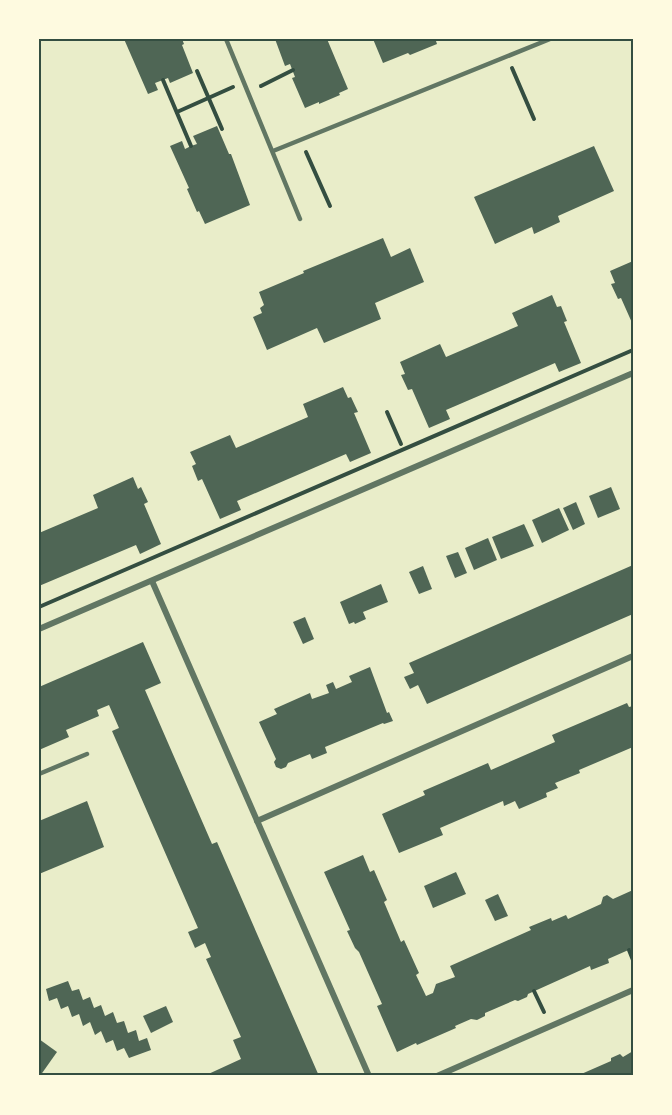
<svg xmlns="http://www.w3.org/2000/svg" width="672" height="1115" font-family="Overpass,sans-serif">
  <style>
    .building { fill: #4f6655 }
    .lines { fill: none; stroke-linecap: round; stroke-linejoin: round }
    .path { stroke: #344e41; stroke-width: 4 }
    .service { stroke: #617663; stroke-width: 4.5 }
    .minor { stroke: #617663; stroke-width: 6 }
    .neatline { fill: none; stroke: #344e41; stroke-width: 2 }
  </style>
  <rect width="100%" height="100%" fill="#e9edc9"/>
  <!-- building -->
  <g class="building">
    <path d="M124,39H182L184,44L182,45L193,73L170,83L168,78L155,83L158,90L148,94Z"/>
    <path d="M275,39H327L348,89L339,93L340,95L319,104V102L305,108L292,78L295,77L290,64L285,66Z"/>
    <path d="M373,39H441L436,41L437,44L410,55L408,53L383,63Z"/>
    <path d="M217,126L229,154H231L250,205L205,224L199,211L197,212L187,189L189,188L170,146L182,141L185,149L191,146L197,144L193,136Z"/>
    <path d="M594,146L614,191L558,216L560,222L534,234L532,227L495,244L474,197Z"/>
    <path d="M383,238L391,257L410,248L424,282L375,303L381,319L324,343L317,328L267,350L253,317L262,313L260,308L264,305L259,292L304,273L303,271Z"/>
    <path d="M633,261V325L621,298L618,299L611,284L615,283L610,271Z"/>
    <path d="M552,295L557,307L561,306L567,321L564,322L581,363L559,372L555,363L446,410L450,419L429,428L412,389L408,390L401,375L405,374L400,362L440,344L446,357L518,326L512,313Z"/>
    <path d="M343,387L348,398L351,397L358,412L354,413L371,453L350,462L346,454L237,501L241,510L220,519L202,479L198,481L192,466L196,464L190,452L230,435L236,448L308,417L303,404Z"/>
    <path d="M133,477L138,489L141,487L148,502L144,504L161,544L140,554L136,545L39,586V533L98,508L93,495Z"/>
    <path d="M611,487L620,509L598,518L589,496Z"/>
    <path d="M576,502L585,524L573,530L563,508Z"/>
    <path d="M559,508L569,530L542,543L532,520Z"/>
    <path d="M524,524L534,546L501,559L492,537Z"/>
    <path d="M488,538L497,560L474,570L465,548Z"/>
    <path d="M458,552L467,573L455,578L446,556Z"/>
    <path d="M633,565V614L427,704L418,685L410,689L404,677L414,673L409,663Z"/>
    <path d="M423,566L432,589L419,594L409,572Z"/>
    <path d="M381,584L388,602L363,612L366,619L355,624L354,622L349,624L340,602Z"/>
    <path d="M305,617L314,639L303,644L293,622Z"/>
    <path d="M143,642L161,683L145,690L212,844L217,842L319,1076H204L241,1059L233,1040L241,1037L206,959L211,957L205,943L195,948L188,932L198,928L112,731L119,728L109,705L97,710L99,716L66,730L69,737L39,750V687Z"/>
    <path d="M370,667L387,713L389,712L393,721L384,724L383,723L325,747L327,753L312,759L310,754L288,763L286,767L281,769L276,767L274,762L276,759L259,722L277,714L274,709L310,693L312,699L329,693L326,685L333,682L336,689L352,682L349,676Z"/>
    <path d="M627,703L629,707L633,706V747L579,770L580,773L555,783L558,788L546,793L547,797L519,809L515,801L504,806L503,801L440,828L443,835L399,853L382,814L425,795L423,791L488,763L491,770L555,742L552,735Z"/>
    <path d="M87,801L104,847L39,874V821Z"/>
    <path d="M363,855L370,872L374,870L387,900L384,902L401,942L404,940L419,973L416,975L426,996L433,993L436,984L455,977L450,966L531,930L529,927L551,918L552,921L566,915L568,919L601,904L603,897L607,895L613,899L633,890V948L608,959L609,963L591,970L590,966L528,994L527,997L518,1001L515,1000L485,1013V1016L477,1020L471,1019L455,1026L456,1028L417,1045L416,1043L397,1052L377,1006L382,1004L359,952L355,948L347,931L350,930L324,872Z"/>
    <path d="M456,872L466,894L433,908L424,886Z"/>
    <path d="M498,894L508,916L495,921L485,900Z"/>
    <path d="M68,981L72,991L79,989L83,1000L90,997L94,1008L101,1005L105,1016L113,1012L117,1023L124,1021L128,1033L136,1030L139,1041L147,1038L151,1050L129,1058L124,1048L117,1051L113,1040L106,1043L101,1031L95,1035L90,1022L83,1026L79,1014L72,1017L68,1006L61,1009L57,998L49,1001L46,989Z"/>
    <path d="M166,1006L173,1022L151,1033L143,1016Z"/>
    <path d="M39,1039L57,1052L40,1076H39Z"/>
    <path d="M633,1051V1076H570L577,1073L579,1075L611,1061V1058L620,1054L623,1057Z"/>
  </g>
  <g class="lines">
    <!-- path -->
    <g class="path">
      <path d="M512,68L534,119"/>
      <path d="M197,71L222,129"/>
      <path d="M163,80L191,146"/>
      <path d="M261,86L293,70"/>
      <path d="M177,112L233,87"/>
      <path d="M306,152L330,206"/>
      <path d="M387,412L401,444"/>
      <path d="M39,607L633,350"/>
      <path d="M629,950L633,960"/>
      <path d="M534,991L544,1012"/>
    </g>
    <!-- service -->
    <g class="service">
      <path d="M226,39L300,219"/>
      <path d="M273,151L550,39"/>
      <path d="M39,774L87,754"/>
    </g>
    <!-- minor -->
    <g class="minor">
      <path d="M152,581L369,1076"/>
      <path d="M39,629L633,373"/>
      <path d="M257,821L633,656"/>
      <path d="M437,1076L633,990"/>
    </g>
  </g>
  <!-- border -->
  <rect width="672" height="1115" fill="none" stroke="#fefae0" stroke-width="81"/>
  <rect x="40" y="40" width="592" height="1034" class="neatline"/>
</svg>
